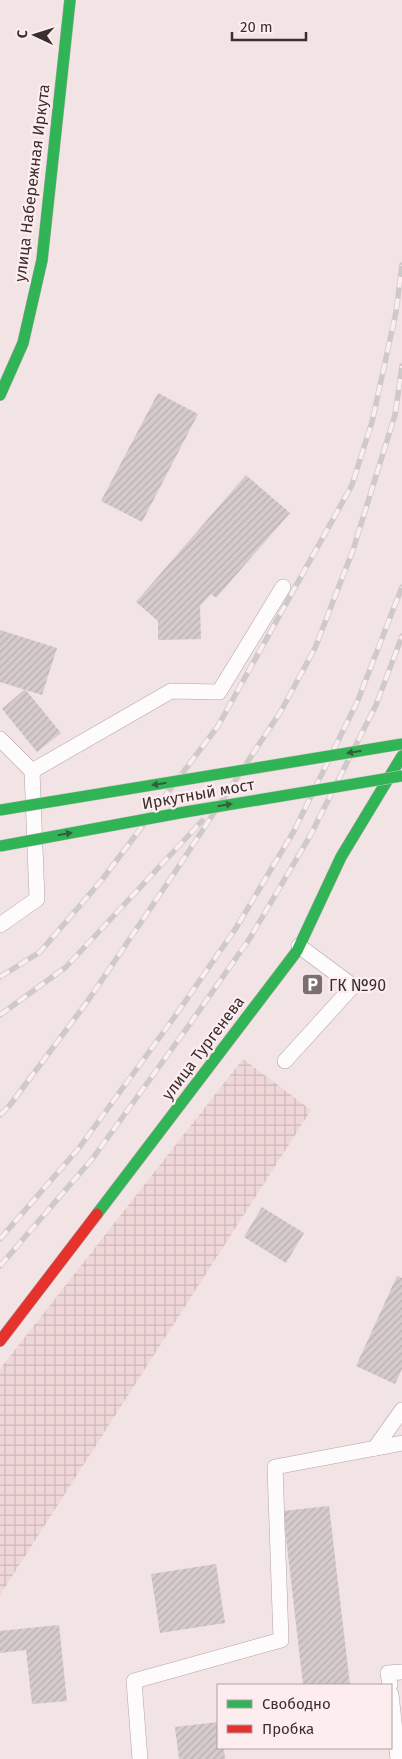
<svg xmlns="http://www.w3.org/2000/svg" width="402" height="1759" font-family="'Fira Sans',sans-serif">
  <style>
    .industrial { fill: url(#industrial-grid) }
    .building { fill: url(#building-hatch) }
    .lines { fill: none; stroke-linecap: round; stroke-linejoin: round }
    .lane-casing { stroke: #b1a5a6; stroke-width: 16 }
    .fast-casing { stroke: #b1a5a6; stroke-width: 12 }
    .jam-casing { stroke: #b1a5a6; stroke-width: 12 }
    .lane { stroke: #fdfbfb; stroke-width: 15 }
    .fast { stroke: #30b455; stroke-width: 11 }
    .jam { stroke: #e5322d; stroke-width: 11 }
    .rail-casing { stroke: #cecaca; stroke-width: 5.5 }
    .rail { stroke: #fdedee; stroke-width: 4; stroke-dasharray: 11; stroke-linecap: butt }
    .fast-bridge-casing { stroke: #cbc3c4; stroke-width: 12; stroke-linecap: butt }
    .fast-bridge { stroke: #30b455; stroke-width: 11 }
    .oneway { fill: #365e3c }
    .labels { text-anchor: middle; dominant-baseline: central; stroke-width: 4.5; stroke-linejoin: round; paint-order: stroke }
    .street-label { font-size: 16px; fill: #392f2f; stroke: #fdedee }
    .poi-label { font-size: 16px; fill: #392f2f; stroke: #fdedee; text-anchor: start }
  </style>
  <defs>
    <pattern id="industrial-grid" width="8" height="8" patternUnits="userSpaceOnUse" patternTransform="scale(1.25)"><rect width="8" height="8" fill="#efd6d7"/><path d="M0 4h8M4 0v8" fill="none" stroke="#ceb8b9"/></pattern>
    <pattern id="building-hatch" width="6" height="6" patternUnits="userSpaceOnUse" patternTransform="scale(1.25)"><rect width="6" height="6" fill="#d6cbcb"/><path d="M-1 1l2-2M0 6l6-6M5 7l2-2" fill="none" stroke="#b8afaf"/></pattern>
  </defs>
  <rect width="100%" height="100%" fill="#f2e3e4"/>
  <!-- industrial -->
  <path class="industrial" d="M243,1059L311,1110L0,1595V1369Z"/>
  <!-- building -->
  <g class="building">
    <path d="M158,393L198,414L142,522L101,501Z"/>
    <path d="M246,475L290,513L216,598L211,594L200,606L201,639L158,640V621L136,602Z"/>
    <path d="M0,630L57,648L42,695L0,682Z"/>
    <path d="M25,689L61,733L37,752L2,709Z"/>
    <path d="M262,1207L304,1233L286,1263L244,1237Z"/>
    <path d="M397,1276L402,1278V1369L395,1384L356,1366Z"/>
    <path d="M329,1506L350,1685H303L283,1511Z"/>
    <path d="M216,1564L225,1623L160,1633L151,1574Z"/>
    <path d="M59,1625L67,1701L32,1704L26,1650L0,1653V1631Z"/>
    <path d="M218,1722V1748H224L225,1759H179L175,1727Z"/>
  </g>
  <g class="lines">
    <defs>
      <g id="lane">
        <path d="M0,739L32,771L171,691L219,692L283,587"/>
        <path d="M0,925L37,899L32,771"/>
        <path d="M285,1061L353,986L299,946"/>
        <path d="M375,1448L402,1410"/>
        <path d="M390,1685L388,1673L402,1672"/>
        <path d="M391,1694L398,1759"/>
        <path d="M140,1759L134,1681L281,1640L275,1467L402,1443"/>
      </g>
      <g id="fast">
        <path d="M0,395L23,343L42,260L70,0"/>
        <path d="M97,1214L297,951L341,857L402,756"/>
      </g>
      <path id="jam" d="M0,1341L97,1214"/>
    </defs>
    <!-- lane casing -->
    <use href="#lane" class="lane-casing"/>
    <!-- fast casing -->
    <use href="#fast" class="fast-casing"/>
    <!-- jam casing -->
    <use href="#jam" class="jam-casing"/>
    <!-- lane -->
    <use href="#lane" class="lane"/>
    <!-- fast -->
    <use href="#fast" class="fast"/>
    <!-- jam -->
    <use href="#jam" class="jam"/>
    <defs>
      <g id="rail">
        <path d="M0,977L40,952L101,881L218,726L352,485L372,422L396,312L402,265"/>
        <path d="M0,1015L66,967L202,821"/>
        <path d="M0,1115L10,1105L87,1002L175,872L281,711L315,648L353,550L395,415L402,366"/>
        <path d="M0,1239L79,1148L173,1019L236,928L294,831L358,700L402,587"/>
        <path d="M0,1266L93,1158L187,1028L250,938L310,836L376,705L402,636"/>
      </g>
    </defs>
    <!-- rail casing -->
    <use href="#rail" class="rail-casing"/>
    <!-- rail -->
    <use href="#rail" class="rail"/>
    <defs>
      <g id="fast-bridge">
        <path d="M0,810L402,744"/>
        <path d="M0,846L185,812L402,776"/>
      </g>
    </defs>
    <!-- fast-bridge casing -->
    <use href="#fast-bridge" class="fast-bridge-casing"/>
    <!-- fast-bridge -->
    <use href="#fast-bridge" class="fast-bridge"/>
  </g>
  <!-- one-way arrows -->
  <defs><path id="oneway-solid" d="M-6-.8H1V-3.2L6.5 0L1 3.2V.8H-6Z" transform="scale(1.25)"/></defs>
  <g class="oneway">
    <use href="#oneway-solid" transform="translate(354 752) rotate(171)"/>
    <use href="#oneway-solid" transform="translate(159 784) rotate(171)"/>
    <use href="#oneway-solid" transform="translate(225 805) rotate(-10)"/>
    <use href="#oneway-solid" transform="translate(65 834) rotate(-10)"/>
  </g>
  <!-- icons -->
  <defs>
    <symbol id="parking-square" viewBox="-11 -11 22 22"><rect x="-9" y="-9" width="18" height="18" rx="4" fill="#7a6e6e" stroke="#fdedee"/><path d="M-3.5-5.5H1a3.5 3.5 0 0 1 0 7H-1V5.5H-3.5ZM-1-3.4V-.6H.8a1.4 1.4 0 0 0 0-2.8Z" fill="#fff"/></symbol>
  </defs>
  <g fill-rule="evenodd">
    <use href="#parking-square" x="300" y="972" width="25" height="25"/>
  </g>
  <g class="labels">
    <!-- street labels -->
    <g class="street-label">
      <text transform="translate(32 183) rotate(-83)">улица Набережная Иркута</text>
      <text transform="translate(198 794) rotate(-10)">Иркутный мост</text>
      <text transform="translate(203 1048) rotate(-53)">улица Тургенева</text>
    </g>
    <!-- poi labels -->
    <g class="poi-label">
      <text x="329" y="985">ГК №90</text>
    </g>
  </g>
  <!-- legend -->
  <rect x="217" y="1684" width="175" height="65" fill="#fdedee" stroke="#afa1a2"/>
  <rect x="227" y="1700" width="25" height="8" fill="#30b455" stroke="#afa1a2"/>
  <text x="262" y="1709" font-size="15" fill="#392f2f">Свободно</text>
  <rect x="227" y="1725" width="25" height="8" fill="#e5322d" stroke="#afa1a2"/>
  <text x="262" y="1734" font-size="15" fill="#392f2f">Пробка</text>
  <!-- north arrow -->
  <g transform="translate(35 35) rotate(274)" stroke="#fdedee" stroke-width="4" paint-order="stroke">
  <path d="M0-4L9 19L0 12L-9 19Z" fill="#392f2f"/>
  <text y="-8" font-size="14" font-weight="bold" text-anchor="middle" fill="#392f2f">С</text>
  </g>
  <!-- scale -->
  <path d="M232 32v8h74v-8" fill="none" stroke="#392f2f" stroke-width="2.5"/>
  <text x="240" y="32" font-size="15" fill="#392f2f" stroke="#fdedee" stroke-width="4" paint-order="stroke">20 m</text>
</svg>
